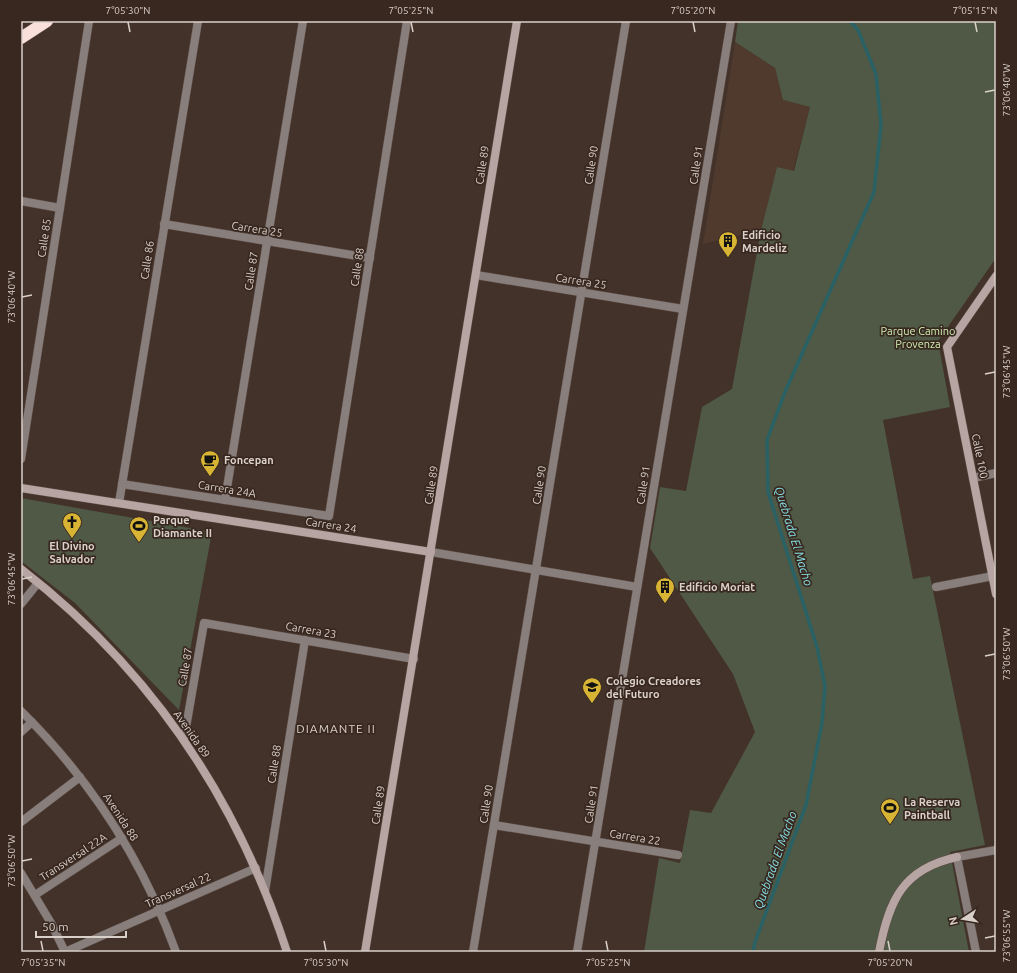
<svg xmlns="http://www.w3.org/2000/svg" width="1017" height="973" font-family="Ubuntu,sans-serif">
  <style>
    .built { fill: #50392d }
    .green { fill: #4f5945 }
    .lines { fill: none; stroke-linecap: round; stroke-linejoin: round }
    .stream { stroke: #2a6165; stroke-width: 3.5 }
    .street-casing { stroke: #5e4e46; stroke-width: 9 }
    .secondary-casing { stroke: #5e4e46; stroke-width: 9 }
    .highway-casing { stroke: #5e4e46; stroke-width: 13 }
    .street { stroke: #887e7c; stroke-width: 8 }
    .secondary { stroke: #b6a5a2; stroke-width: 8 }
    .highway { stroke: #f9e0db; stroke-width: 12 }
    .ticks { fill: none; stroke: #dad0ca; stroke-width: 1.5 }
    .labels { text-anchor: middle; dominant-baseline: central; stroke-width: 3.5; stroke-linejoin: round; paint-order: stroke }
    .street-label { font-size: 11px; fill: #dad0ca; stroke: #382820 }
    .poi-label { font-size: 11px; font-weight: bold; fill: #dad0ca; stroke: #382820; text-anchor: start }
    .park-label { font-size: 11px; fill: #d0f0b2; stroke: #382820 }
    .water-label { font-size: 12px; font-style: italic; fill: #84e0e5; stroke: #382820 }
    .neighbourhood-label { font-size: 12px; letter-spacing: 1px; fill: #dad0ca; stroke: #382820 }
    .neatline { fill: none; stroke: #dad0ca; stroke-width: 1.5 }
    .ticks-label { font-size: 10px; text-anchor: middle; fill: #dad0ca }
  </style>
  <rect width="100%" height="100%" fill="#433229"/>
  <!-- built -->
  <path class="built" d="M735,42L775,68L783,100L810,107L793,171L777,167L761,230L703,244Z"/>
  <!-- green -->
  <g class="green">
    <path d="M738,21H996V258L938,341L950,407L883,420L913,579L930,576L985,845L950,852L969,952H644L659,858L680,863L690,810L711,813L755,732L733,674L650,548L660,487L686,491L702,407L732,389L761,230L777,167L794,171L810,107L783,100L775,68L735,42Z"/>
    <path d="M21,498L212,532L179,710L75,603L21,561Z"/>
  </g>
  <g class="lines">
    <!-- stream -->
    <path class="stream" d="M753,952L755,942L806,805L822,723L825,686L817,647L768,492L767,440L785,392L874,192L881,125L876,74L858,30L850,21"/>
    <defs>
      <g id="street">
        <path d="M21,201L60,208"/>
        <path d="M164,224L370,258"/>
        <path d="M476,275L683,309"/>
        <path d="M21,459L89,21"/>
        <path d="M973,478L996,473"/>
        <path d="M122,484L329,516L407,21"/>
        <path d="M225,500L303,21"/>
        <path d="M119,503L198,21"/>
        <path d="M431,552L637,587"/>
        <path d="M936,587L993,576"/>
        <path d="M21,604L38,583"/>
        <path d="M21,711C90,779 143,861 176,952"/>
        <path d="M21,732L32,722"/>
        <path d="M184,739L204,623L414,659"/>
        <path d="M21,822L80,777"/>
        <path d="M494,825L678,855"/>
        <path d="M21,873L51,923L65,952"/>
        <path d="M265,891L305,640"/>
        <path d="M35,895L122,838"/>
        <path d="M65,952L256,868"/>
        <path d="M473,952L626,21"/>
        <path d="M577,952L731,21"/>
        <path d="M976,952L957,857L996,850"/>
      </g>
      <g id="secondary">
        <path d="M996,276L947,347L996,594"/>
        <path d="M21,488L431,552"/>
        <path d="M21,569C149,668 237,798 287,952"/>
        <path d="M365,952L517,21"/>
        <path d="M879,952C889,901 902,869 957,857"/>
      </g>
      <path id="highway" d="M21,38L47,21"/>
    </defs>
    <!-- street casing -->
    <use href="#street" class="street-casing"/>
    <!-- secondary casing -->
    <use href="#secondary" class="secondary-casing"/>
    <!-- highway casing -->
    <use href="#highway" class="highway-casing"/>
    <!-- street -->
    <use href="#street" class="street"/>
    <!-- secondary -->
    <use href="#secondary" class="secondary"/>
    <!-- highway -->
    <use href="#highway" class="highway"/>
  </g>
  <!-- ticks -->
  <path class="ticks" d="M128,22L130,32M411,22L413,32M693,22L695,32M975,22L977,32M985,92L995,90M22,297L32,295M985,374L995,372M22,579L32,577M985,656L995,654M22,861L32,859M985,938L995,936M41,941L43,951M324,941L326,951M606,941L608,951M888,941L890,951"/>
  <!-- icons -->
  <defs>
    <symbol id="building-pin" viewBox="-11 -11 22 30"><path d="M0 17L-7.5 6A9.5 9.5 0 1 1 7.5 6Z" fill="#d8b434" stroke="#382820"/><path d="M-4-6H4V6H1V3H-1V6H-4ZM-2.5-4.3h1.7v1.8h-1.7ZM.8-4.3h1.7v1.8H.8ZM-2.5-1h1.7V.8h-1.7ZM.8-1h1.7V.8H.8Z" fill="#111"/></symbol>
    <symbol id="cafe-pin" viewBox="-11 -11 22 30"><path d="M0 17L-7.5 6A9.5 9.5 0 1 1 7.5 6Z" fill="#d8b434" stroke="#382820"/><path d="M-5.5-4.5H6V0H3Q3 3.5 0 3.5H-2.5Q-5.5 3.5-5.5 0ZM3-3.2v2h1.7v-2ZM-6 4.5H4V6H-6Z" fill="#111"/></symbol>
    <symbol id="church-pin" viewBox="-11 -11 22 30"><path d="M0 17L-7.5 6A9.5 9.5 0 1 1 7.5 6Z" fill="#d8b434" stroke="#382820"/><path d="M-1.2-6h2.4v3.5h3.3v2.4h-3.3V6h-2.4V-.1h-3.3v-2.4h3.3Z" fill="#111"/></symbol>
    <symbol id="stadium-pin" viewBox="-11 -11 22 30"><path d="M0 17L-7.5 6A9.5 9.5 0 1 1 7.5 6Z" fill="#d8b434" stroke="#382820"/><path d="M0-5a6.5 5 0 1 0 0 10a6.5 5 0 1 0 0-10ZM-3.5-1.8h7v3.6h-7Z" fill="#111"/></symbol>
    <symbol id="school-pin" viewBox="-11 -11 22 30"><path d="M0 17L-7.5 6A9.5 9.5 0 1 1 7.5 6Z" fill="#d8b434" stroke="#382820"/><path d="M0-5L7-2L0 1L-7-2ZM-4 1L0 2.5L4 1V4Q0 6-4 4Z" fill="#111"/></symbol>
  </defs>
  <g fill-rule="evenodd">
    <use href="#building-pin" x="717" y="230" width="22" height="30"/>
    <use href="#cafe-pin" x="199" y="449" width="22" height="30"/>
    <use href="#church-pin" x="61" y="511" width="22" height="30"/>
    <use href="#stadium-pin" x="128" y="515" width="22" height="30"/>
    <use href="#building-pin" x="654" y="576" width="22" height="30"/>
    <use href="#school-pin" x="581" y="676" width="22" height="30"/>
    <use href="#stadium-pin" x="879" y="797" width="22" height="30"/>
  </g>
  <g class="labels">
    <!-- street labels -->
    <g class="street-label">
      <text transform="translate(482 165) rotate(-81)">Calle 89</text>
      <text transform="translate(591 165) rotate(-81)">Calle 90</text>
      <text transform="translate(696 165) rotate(-81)">Calle 91</text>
      <text transform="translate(257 229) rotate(9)">Carrera 25</text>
      <text transform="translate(44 238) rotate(-81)">Calle 85</text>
      <text transform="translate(147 260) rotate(-81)">Calle 86</text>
      <text transform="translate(357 267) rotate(-81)">Calle 88</text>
      <text transform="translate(251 271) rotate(-81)">Calle 87</text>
      <text transform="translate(581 281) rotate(9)">Carrera 25</text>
      <text transform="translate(980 456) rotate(79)">Calle 100</text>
      <text transform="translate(431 485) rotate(-81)">Calle 89</text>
      <text transform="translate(539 485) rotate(-81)">Calle 90</text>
      <text transform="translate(643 485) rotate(-81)">Calle 91</text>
      <text transform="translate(227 489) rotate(9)">Carrera 24A</text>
      <text transform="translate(331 525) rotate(9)">Carrera 24</text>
      <text transform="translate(311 630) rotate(10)">Carrera 23</text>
      <text transform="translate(185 667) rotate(-80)">Calle 87</text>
      <text transform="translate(192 734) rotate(55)">Avenida 89</text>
      <text transform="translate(274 764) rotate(-81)">Calle 88</text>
      <text transform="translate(486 804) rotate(-81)">Calle 90</text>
      <text transform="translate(591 804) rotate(-81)">Calle 91</text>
      <text transform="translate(378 805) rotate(-81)">Calle 89</text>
      <text transform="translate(121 817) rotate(57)">Avenida 88</text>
      <text transform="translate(635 837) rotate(9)">Carrera 22</text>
      <text transform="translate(73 857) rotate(-33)">Transversal 22A</text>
      <text transform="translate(178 890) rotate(-24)">Transversal 22</text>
    </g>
    <!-- poi labels -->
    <g class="poi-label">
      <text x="742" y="235">Edificio<tspan x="742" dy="13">Mardeliz</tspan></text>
      <text x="224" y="460">Foncepan</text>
      <text x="153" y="520">Parque<tspan x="153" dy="13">Diamante II</tspan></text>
      <text x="72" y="546" text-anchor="middle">El Divino<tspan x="72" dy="13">Salvador</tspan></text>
      <text x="679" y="587">Edificio Moriat</text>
      <text x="606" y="681">Colegio Creadores<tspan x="606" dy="13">del Futuro</tspan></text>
      <text x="904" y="802">La Reserva<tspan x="904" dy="13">Paintball</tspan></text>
    </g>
    <!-- park labels -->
    <g class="park-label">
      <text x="918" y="331">Parque Camino<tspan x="918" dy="13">Provenza</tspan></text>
    </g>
    <!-- water labels -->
    <g class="water-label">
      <text transform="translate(794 536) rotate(73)">Quebrada El Macho</text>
      <text transform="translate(775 860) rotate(-70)">Quebrada El Macho</text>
    </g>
    <!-- neighbourhood labels -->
    <g class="neighbourhood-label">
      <text x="336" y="728">DIAMANTE II</text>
    </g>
  </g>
  <!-- border -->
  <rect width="1017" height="973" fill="none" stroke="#382820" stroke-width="44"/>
  <!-- north arrow -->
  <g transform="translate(963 919) rotate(258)" stroke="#382820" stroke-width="3" paint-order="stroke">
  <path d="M0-3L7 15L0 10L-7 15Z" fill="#dad0ca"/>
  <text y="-6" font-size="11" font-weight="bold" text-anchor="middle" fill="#dad0ca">N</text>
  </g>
  <!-- scale -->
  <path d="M36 931v6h90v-6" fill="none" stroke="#dad0ca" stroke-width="2"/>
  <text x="42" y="931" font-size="12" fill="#dad0ca" stroke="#382820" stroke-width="3" paint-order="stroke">50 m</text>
  <rect x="22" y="22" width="973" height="929" class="neatline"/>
  <g class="ticks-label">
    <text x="128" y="14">7°05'30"N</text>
    <text x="411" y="14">7°05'25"N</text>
    <text x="693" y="14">7°05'20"N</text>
    <text x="975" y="14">7°05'15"N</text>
    <text transform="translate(1006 90) rotate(-90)" y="4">73°06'40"W</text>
    <text transform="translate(11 297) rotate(-90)" y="4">73°06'40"W</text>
    <text transform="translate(1006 372) rotate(-90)" y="4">73°06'45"W</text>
    <text transform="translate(11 579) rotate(-90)" y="4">73°06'45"W</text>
    <text transform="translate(1006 654) rotate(-90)" y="4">73°06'50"W</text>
    <text transform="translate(11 861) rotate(-90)" y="4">73°06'50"W</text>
    <text transform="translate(1006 936) rotate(-90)" y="4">73°06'55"W</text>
    <text x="43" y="966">7°05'35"N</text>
    <text x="326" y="966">7°05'30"N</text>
    <text x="608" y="966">7°05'25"N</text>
    <text x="890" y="966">7°05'20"N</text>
  </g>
</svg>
